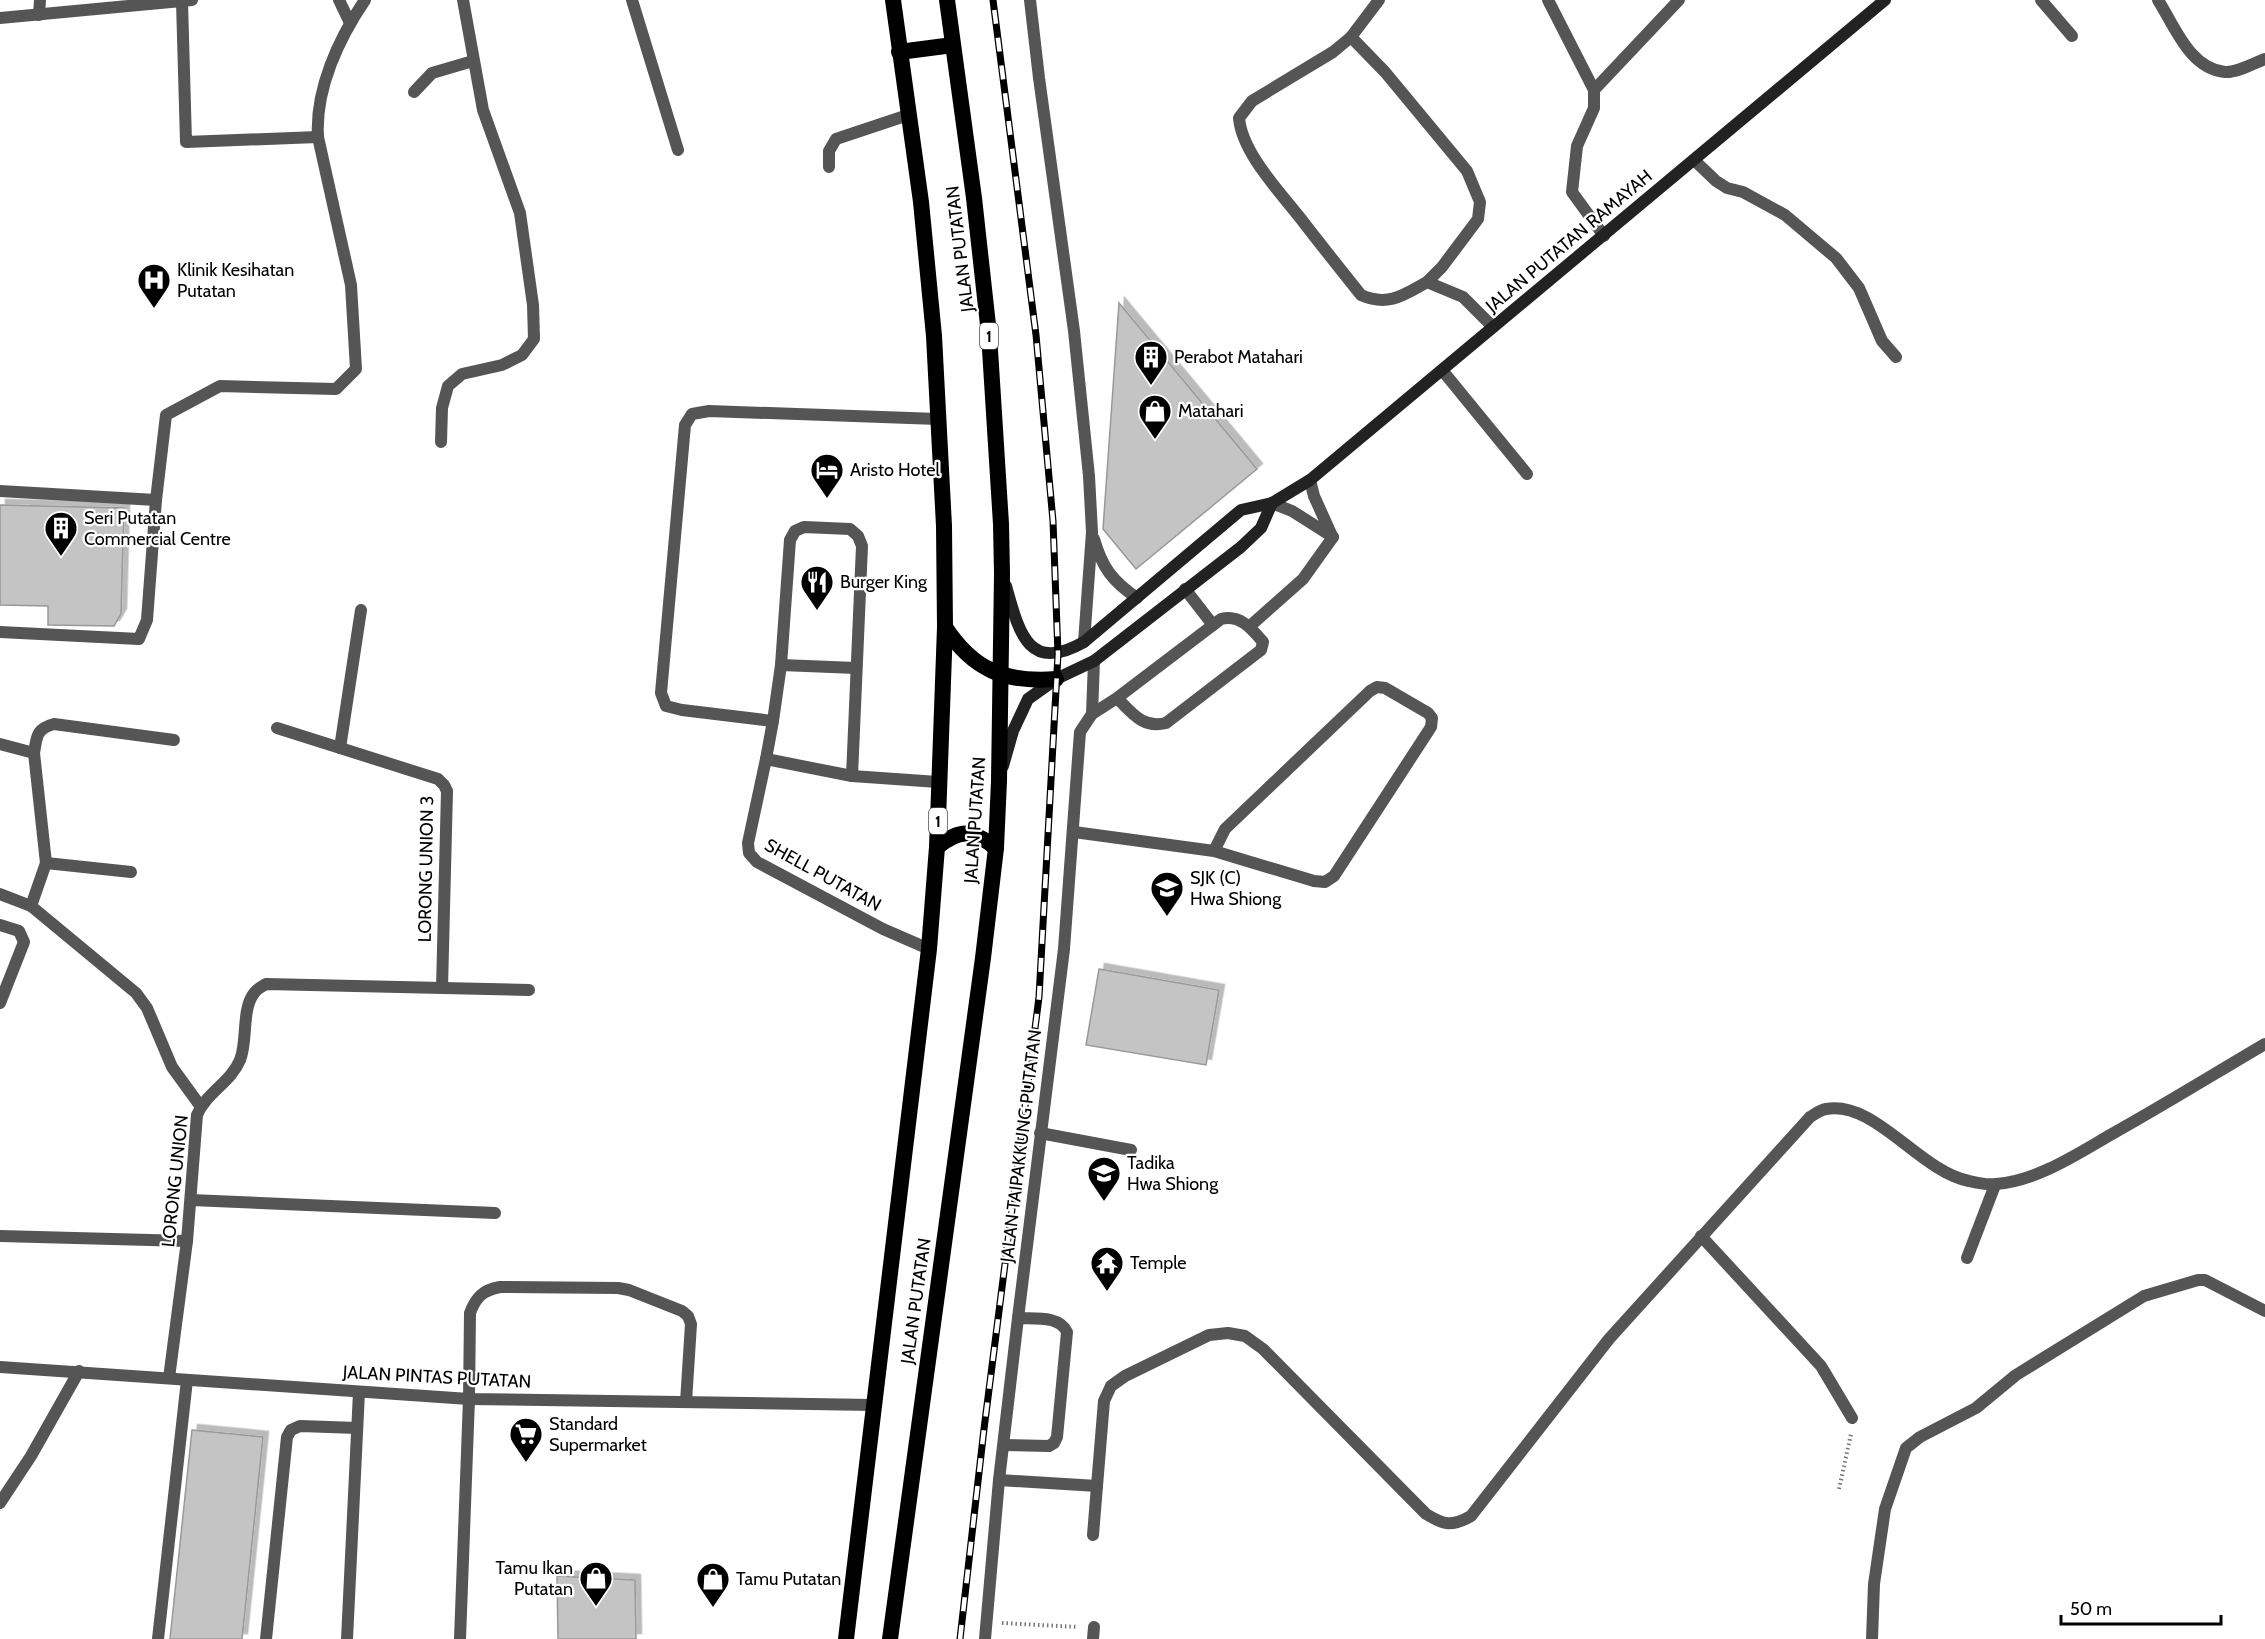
<svg xmlns="http://www.w3.org/2000/svg" width="2265" height="1639" font-family="Cabin,sans-serif">
  <style>
    .building { fill: #c4c4c4; stroke: #999; stroke-width: 1.5; filter: url(#shadow) }
    .lines { fill: none; stroke-linecap: round; stroke-linejoin: round }
    .path { stroke: #777; stroke-width: 4; stroke-dasharray: 1.5 3; stroke-linecap: butt }
    .service { stroke: #555; stroke-width: 12 }
    .minor { stroke: #555; stroke-width: 12 }
    .secondary { stroke: #222; stroke-width: 12 }
    .trunk { stroke: #000; stroke-width: 16 }
    .rail-casing { stroke: #000; stroke-width: 7 }
    .rail { stroke: #fff; stroke-width: 4.5; stroke-dasharray: 14; stroke-linecap: butt }
    .labels { text-anchor: middle; dominant-baseline: central; stroke-width: 4.5; stroke-linejoin: round; paint-order: stroke }
    .shield { fill: #fff; stroke: #4c4c4c; stroke-width: 1.5 }
    .shield-label { font-size: 16px; font-weight: bold; fill: #000 }
    .street-label { font-size: 18px; fill: #000; stroke: #fff }
    .poi-label { font-size: 18px; fill: #000; stroke: #fff; text-anchor: start }
  </style>
  <defs>
    <filter id="shadow"><feDropShadow dx="5.5" dy="-5.5" stdDeviation="0" flood-color="#0004"/></filter>
  </defs>
  <rect width="100%" height="100%" fill="#fff"/>
  <!-- building -->
  <g class="building">
    <path d="M1119,303L1257,469L1136,569L1103,529Z"/>
    <path d="M0,505L124,508L121,614L114,626L48,625V606L0,605Z"/>
    <path d="M1099,969L1219,990L1206,1065L1086,1045Z"/>
    <path d="M192,1430L263,1437L242,1639H170Z"/>
    <path d="M557,1576L635,1580L636,1639H558Z"/>
  </g>
  <g class="lines">
    <!-- path -->
    <g class="path">
      <path d="M1839,1489L1851,1434"/>
      <path d="M1002,1623L1078,1627"/>
    </g>
    <!-- service -->
    <g class="service">
      <path d="M2158,0C2175,27 2190,69 2225,72C2237,73 2254,63 2265,59"/>
      <path d="M829,167V151L836,139L908,115"/>
      <path d="M1442,370L1527,474"/>
      <path d="M1310,480L1314,496L1332,536"/>
      <path d="M1272,503L1292,511L1333,537"/>
      <path d="M1185,589L1213,625"/>
      <path d="M1250,626L1303,579L1333,537"/>
      <path d="M781,665L856,668"/>
      <path d="M1092,714L1117,698L1221,619C1240,614 1252,629 1263,642L1261,650L1166,723C1143,729 1132,713 1117,698"/>
      <path d="M766,759L773,721"/>
      <path d="M852,776L862,546L858,536L850,529L804,527L795,531L790,540L781,665L773,721L682,710L666,706L661,693L685,425L692,414L709,411L938,419"/>
      <path d="M1074,832L1214,851L1314,881L1325,882L1334,876L1431,727L1432,718L1428,713L1385,688L1377,687L1370,691L1225,829L1214,851"/>
      <path d="M929,949L883,929L757,862L749,853L748,843L766,759L852,776L938,782"/>
      <path d="M1040,1133L1131,1150"/>
      <path d="M1004,1445L1049,1446L1054,1443L1057,1437L1067,1332C1059,1315 1034,1319 1018,1318"/>
      <path d="M1093,1535L1097,1486"/>
      <path d="M158,1639L187,1380"/>
    </g>
    <!-- minor -->
    <g class="minor">
      <path d="M339,0L350,23"/>
      <path d="M632,0L678,150"/>
      <path d="M1030,0L1039,78L1074,331L1089,476L1092,532L1084,642"/>
      <path d="M1379,0L1351,37L1333,52L1252,101L1239,118C1242,153 1280,192 1301,219C1321,245 1341,270 1361,295C1388,307 1404,295 1427,282L1463,297L1493,327"/>
      <path d="M1548,0L1594,90V108L1577,146L1572,192L1604,236"/>
      <path d="M2041,0L2072,36"/>
      <path d="M182,2L186,142L318,137"/>
      <path d="M39,15L40,0"/>
      <path d="M0,18L192,0"/>
      <path d="M1351,37L1385,72L1467,171L1480,202L1478,219L1442,267L1427,282"/>
      <path d="M1594,90L1679,0"/>
      <path d="M414,92L432,73L473,61"/>
      <path d="M1694,160L1716,181L1727,188L1743,192L1785,215L1836,258L1859,288L1882,341L1896,357"/>
      <path d="M441,442L442,408L448,386L462,374L502,365L522,355L534,339L533,305L520,213L483,110L463,0"/>
      <path d="M0,491L156,500"/>
      <path d="M1094,539C1102,567 1112,581 1137,598"/>
      <path d="M0,632L139,639L147,620L156,500L166,415L220,386L336,389L356,369L351,285L318,137C315,89 339,38 365,0"/>
      <path d="M277,728L438,779L444,785L447,791L442,988"/>
      <path d="M0,744L34,753L46,863L31,906"/>
      <path d="M340,748L361,610"/>
      <path d="M34,753C37,736 36,729 54,724L174,740"/>
      <path d="M46,863L131,872"/>
      <path d="M0,894L31,906L136,993L147,1008L172,1067L201,1107"/>
      <path d="M0,925L19,931L24,942L0,1003"/>
      <path d="M191,1200L495,1213"/>
      <path d="M0,1236L187,1241"/>
      <path d="M1701,1236L1821,1366L1852,1418"/>
      <path d="M1967,1258L1995,1185"/>
      <path d="M0,1367L469,1399L874,1405"/>
      <path d="M169,1378L187,1241L197,1115C206,1093 231,1082 240,1060C248,1041 241,1008 255,992C257,989 263,986 266,984L529,990"/>
      <path d="M999,1480L1097,1486L1104,1401L1111,1386L1125,1376L1209,1335L1228,1333L1245,1336L1263,1349L1426,1514C1444,1525 1452,1527 1471,1516L1609,1339L1810,1117C1815,1114 1820,1110 1826,1109C1875,1100 1919,1171 1969,1181C1977,1183 1988,1185 1996,1184C2037,1181 2077,1154 2112,1134C2164,1105 2214,1074 2265,1044"/>
      <path d="M0,1503L31,1456L79,1371"/>
      <path d="M266,1639L287,1437L291,1430L300,1426L357,1428"/>
      <path d="M347,1639L359,1392"/>
      <path d="M460,1639L469,1399L470,1313C476,1297 483,1290 500,1287L618,1288L629,1290L682,1311L688,1316L691,1324L686,1402"/>
      <path d="M985,1639L999,1480L1018,1318L1064,949L1080,732L1092,714L1094,661"/>
      <path d="M1093,1639L1094,1627"/>
      <path d="M1872,1639L1874,1584L1885,1509L1906,1448L1920,1437L1976,1408L2016,1375L2144,1296L2198,1280H2205L2265,1311"/>
    </g>
    <!-- secondary -->
    <g class="secondary">
      <path d="M1006,586C1019,632 1028,674 1084,642L1241,510L1272,503L1310,480L1885,0"/>
      <path d="M1003,766L1013,731L1028,699L1056,679L1094,661L1241,547L1261,528L1272,503"/>
    </g>
    <!-- trunk -->
    <g class="trunk">
      <path d="M899,52L953,45"/>
      <path d="M945,627C973,670 1005,683 1056,679"/>
      <path d="M937,847C960,829 972,829 996,848"/>
      <path d="M846,1639L929,949L937,847L945,627L944,526L934,336L921,202L893,0"/>
      <path d="M890,1639L983,958L996,848L999,781L1002,574L1001,524L989,334L974,198L947,0"/>
    </g>
    <defs>
      <path id="rail" d="M960,1639L984,1429L1039,997L1058,654L1053,521L1036,335L993,0"/>
    </defs>
    <!-- rail casing -->
    <use href="#rail" class="rail-casing"/>
    <!-- rail -->
    <use href="#rail" class="rail"/>
  </g>
  <!-- icons -->
  <defs>
    <symbol id="hospital-pin" viewBox="-11 -11 22 30"><path d="M0 17L-7.5 6A9.5 9.5 0 1 1 7.5 6Z" fill="#000" stroke="#fff"/><path d="M-5-5h3v3.5h4V-5h3V5h-3V1.5h-4V5h-3Z" fill="#fff"/></symbol>
    <symbol id="building-pin" viewBox="-11 -11 22 30"><path d="M0 17L-7.5 6A9.5 9.5 0 1 1 7.5 6Z" fill="#000" stroke="#fff"/><path d="M-4-6H4V6H1V3H-1V6H-4ZM-2.5-4.3h1.7v1.8h-1.7ZM.8-4.3h1.7v1.8H.8ZM-2.5-1h1.7V.8h-1.7ZM.8-1h1.7V.8H.8Z" fill="#fff"/></symbol>
    <symbol id="shop-pin" viewBox="-11 -11 22 30"><path d="M0 17L-7.5 6A9.5 9.5 0 1 1 7.5 6Z" fill="#000" stroke="#fff"/><path d="M-5-2.5h2.3a2.7 3.5 0 0 1 5.4 0H5L5.5 6h-11ZM-1.5-2.5h3a1.5 2.3 0 0 0-3 0Z" fill="#fff"/></symbol>
    <symbol id="hotel-pin" viewBox="-11 -11 22 30"><path d="M0 17L-7.5 6A9.5 9.5 0 1 1 7.5 6Z" fill="#000" stroke="#fff"/><path d="M-6-4.5h1.5V1H6V5H4.5V3h-9V5H-6ZM-4 0a1.8 1.8 0 1 1 3.6 0ZM.5 0V-2.5h3Q6-2.5 6 0Z" fill="#fff"/></symbol>
    <symbol id="restaurant-pin" viewBox="-11 -11 22 30"><path d="M0 17L-7.5 6A9.5 9.5 0 1 1 7.5 6Z" fill="#000" stroke="#fff"/><path d="M-5-6h1v4h1v-4h1v4h1v-4h1v5L-1.5 .5V6h-2V.5L-5-1ZM5-6V6H3V1.5H1.5Q1.5-4 5-6Z" fill="#fff"/></symbol>
    <symbol id="school-pin" viewBox="-11 -11 22 30"><path d="M0 17L-7.5 6A9.5 9.5 0 1 1 7.5 6Z" fill="#000" stroke="#fff"/><path d="M0-5L7-2L0 1L-7-2ZM-4 1L0 2.5L4 1V4Q0 6-4 4Z" fill="#fff"/></symbol>
    <symbol id="temple-pin" viewBox="-11 -11 22 30"><path d="M0 17L-7.5 6A9.5 9.5 0 1 1 7.5 6Z" fill="#000" stroke="#fff"/><path d="M0-6L5-2H3V0L6.5 2.5H4V6H1.5V3h-3V6H-4V2.5H-6.5L-3 0V-2H-5Z" fill="#fff"/></symbol>
    <symbol id="supermarket-pin" viewBox="-11 -11 22 30"><path d="M0 17L-7.5 6A9.5 9.5 0 1 1 7.5 6Z" fill="#000" stroke="#fff"/><path d="M-6-5.5h2.5l.6 2H6L4.5 2H-2.5L-4.4-4H-6ZM-1.5 3.2a1.3 1.3 0 1 0 .1 0ZM3 3.2a1.3 1.3 0 1 0 .1 0Z" fill="#fff"/></symbol>
  </defs>
  <g fill-rule="evenodd">
    <use href="#hospital-pin" x="135" y="261" width="38" height="52"/>
    <use href="#building-pin" x="1132" y="338" width="38" height="52"/>
    <use href="#shop-pin" x="1136" y="392" width="38" height="52"/>
    <use href="#hotel-pin" x="808" y="451" width="38" height="52"/>
    <use href="#building-pin" x="42" y="509" width="38" height="52"/>
    <use href="#restaurant-pin" x="798" y="563" width="38" height="52"/>
    <use href="#school-pin" x="1148" y="869" width="38" height="52"/>
    <use href="#school-pin" x="1085" y="1154" width="38" height="52"/>
    <use href="#temple-pin" x="1088" y="1244" width="38" height="52"/>
    <use href="#supermarket-pin" x="507" y="1415" width="38" height="52"/>
    <use href="#shop-pin" x="577" y="1559" width="38" height="52"/>
    <use href="#shop-pin" x="694" y="1560" width="38" height="52"/>
  </g>
  <g class="labels">
    <!-- shield labels -->
    <g class="shield">
      <rect x="980" y="323" width="18" height="26" rx="4.5"/>
      <rect x="929" y="808" width="18" height="26" rx="4.5"/>
    </g>
    <g class="shield-label">
      <text x="989" y="336">1</text>
      <text x="938" y="821">1</text>
    </g>
    <!-- street labels -->
    <g class="street-label">
      <text transform="translate(1569 241) rotate(-40)">JALAN PUTATAN RAMAYAH</text>
      <text transform="translate(960 249) rotate(-97)">JALAN PUTATAN</text>
      <text transform="translate(975 820) rotate(-86)">JALAN PUTATAN</text>
      <text transform="translate(426 869) rotate(-89)">LORONG UNION 3</text>
      <text transform="translate(823 875) rotate(29)">SHELL PUTATAN</text>
      <text transform="translate(1021 1146) rotate(-83)">JALAN TAIPAKKUNG PUTATAN</text>
      <text transform="translate(175 1181) rotate(-84)">LORONG UNION</text>
      <text transform="translate(916 1301) rotate(-82)">JALAN PUTATAN</text>
      <text transform="translate(437 1377) rotate(3)">JALAN PINTAS PUTATAN</text>
    </g>
    <!-- poi labels -->
    <g class="poi-label">
      <text x="177" y="270">Klinik Kesihatan<tspan x="177" dy="21">Putatan</tspan></text>
      <text x="1174" y="357">Perabot Matahari</text>
      <text x="1178" y="411">Matahari</text>
      <text x="850" y="470">Aristo Hotel</text>
      <text x="84" y="518">Seri Putatan<tspan x="84" dy="21">Commercial Centre</tspan></text>
      <text x="840" y="582">Burger King</text>
      <text x="1190" y="878">SJK (C)<tspan x="1190" dy="21">Hwa Shiong</tspan></text>
      <text x="1127" y="1163">Tadika<tspan x="1127" dy="21">Hwa Shiong</tspan></text>
      <text x="1130" y="1263">Temple</text>
      <text x="549" y="1424">Standard<tspan x="549" dy="21">Supermarket</tspan></text>
      <text x="573" y="1568" text-anchor="end">Tamu Ikan<tspan x="573" dy="21">Putatan</tspan></text>
      <text x="736" y="1579">Tamu Putatan</text>
    </g>
  </g>
  <!-- scale -->
  <path d="M2061 1615v9h160v-9" fill="none" stroke="#000000" stroke-width="3"/>
  <text x="2070" y="1615" font-size="18" fill="#000000" stroke="#ffffff" stroke-width="4.5" paint-order="stroke">50 m</text>
</svg>
